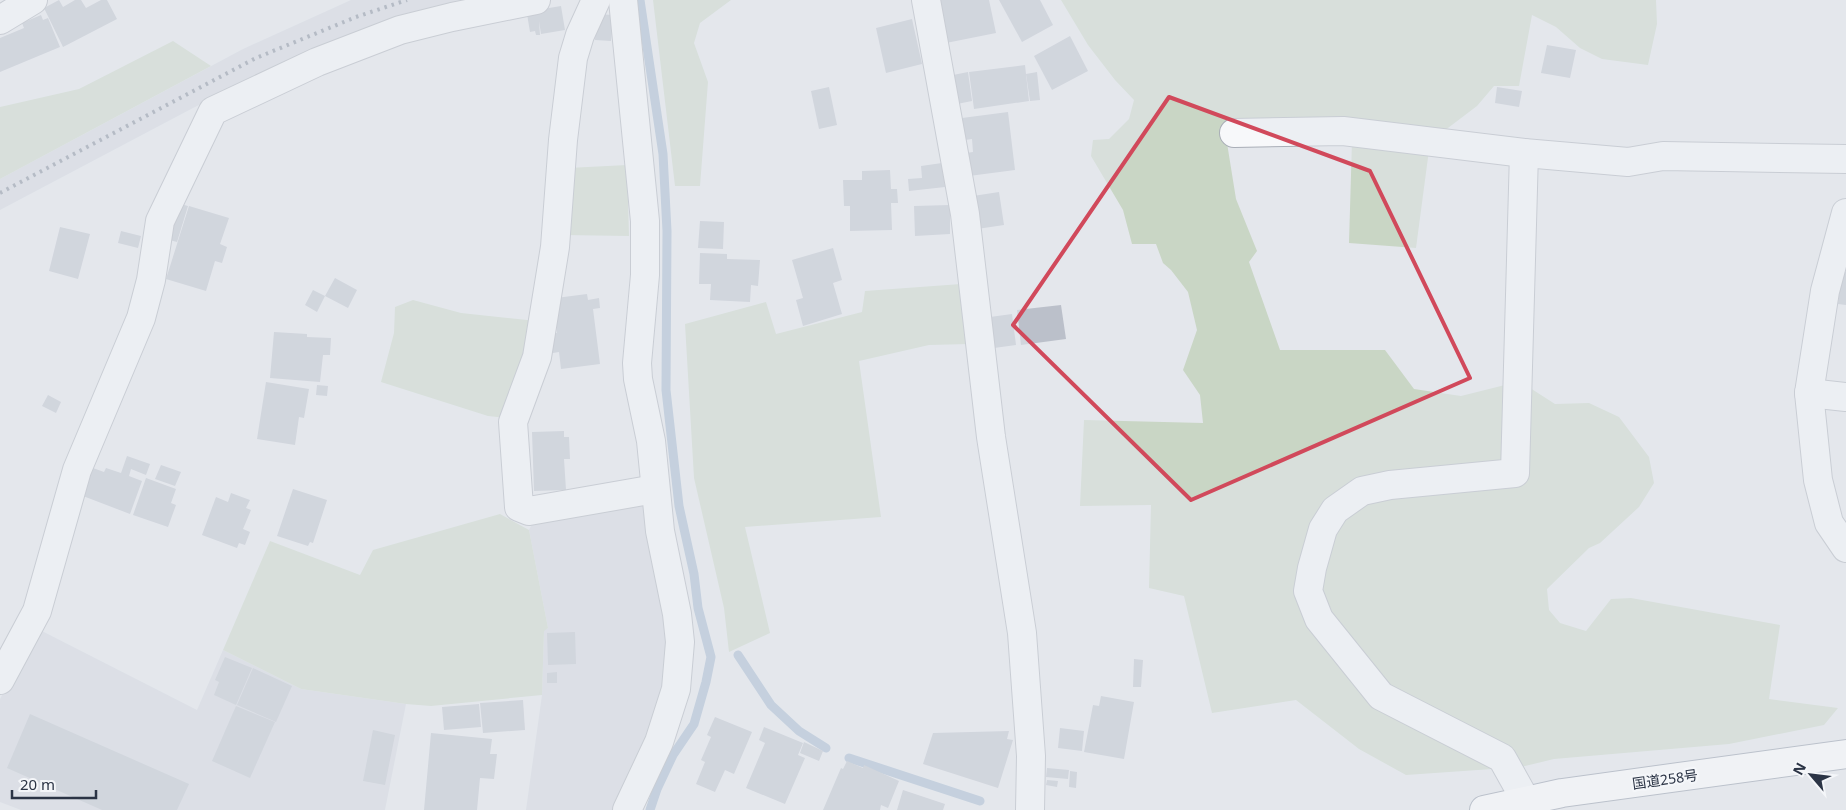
<svg xmlns="http://www.w3.org/2000/svg" width="1846" height="810" font-family="'Noto Sans','Noto Sans JP',sans-serif">
  <style>
    .built { fill: #d2d6de }
    .green { fill: #c9d6c5 }
    .lines { fill: none; stroke-linecap: round; stroke-linejoin: round }
    .stream { stroke: #9fb4cc; stroke-width: 9 }
    .building { fill: #bbc0ca }
    .minor-casing { stroke: #a9aeb7; stroke-width: 30 }
    .trunk-casing { stroke: #8b94a3; stroke-width: 30 }
    .minor { stroke: #f7f8fa; stroke-width: 28 }
    .trunk { stroke: #fff; stroke-width: 28 }
    .rail { stroke: #7d8696; stroke-width: 4; stroke-dasharray: 2.5 5; stroke-linecap: butt }
    .marked { fill: none; stroke: #d1495b; stroke-width: 4; stroke-linejoin: round }
    .labels { text-anchor: middle; dominant-baseline: central; stroke-width: 4.5; stroke-linejoin: round; paint-order: stroke }
    .street-label { font-size: 14px; fill: #2b3445; stroke: #f4f6f9 }
  </style>
  <rect width="100%" height="100%" fill="#e4e7ec"/>
  <!-- built -->
  <g class="built">
    <path d="M351,0H477L313,49L193,108L0,210V179L243,49Z"/>
    <path d="M648,497L674,641L669,685L619,810H526L542,695L544,630L548,628L529,530L533,522Z"/>
    <path d="M38,629L197,710L223,650L301,689L406,704L385,810H21L0,802V699Z"/>
  </g>
  <!-- green -->
  <g class="green">
    <path d="M653,0H731L700,23L694,43L708,82L700,186H675Z"/>
    <path d="M1061,0H1656L1657,24L1648,65L1602,59L1580,48L1556,27L1532,15L1519,86H1494L1477,106L1440,134L1227,143L1236,199L1257,251L1249,262L1280,350H1385L1414,389L1461,396L1505,385L1527,386L1555,404L1589,403L1619,417L1649,457L1654,483L1639,507L1600,543L1589,548L1547,589L1549,610L1560,623L1586,631L1611,599L1631,598L1780,625L1769,699L1838,708L1824,725L1729,744L1554,759L1521,767L1406,775L1359,749L1296,700L1212,713L1184,596L1149,588L1151,505L1080,506L1084,420L1203,423L1200,395L1183,370L1197,330L1188,292L1171,270L1163,263L1156,244H1132L1123,210L1091,156L1093,140L1109,139L1129,119L1134,100L1115,80L1088,45Z"/>
    <path d="M173,41L211,66L0,179V107L79,89Z"/>
    <path d="M1352,141L1429,150L1416,248L1349,243Z"/>
    <path d="M627,165L629,236L562,235L568,168Z"/>
    <path d="M961,284L969,344L929,345L859,361L881,517L745,527L770,633L729,652L724,608L694,478L685,324L766,302L776,334L862,312L865,291Z"/>
    <path d="M413,300L461,313L537,321L507,418L488,416L381,382L394,333L395,307Z"/>
    <path d="M500,514L529,530L548,628L544,631L542,695L431,706L406,704L301,689L223,650L270,541L360,575L373,550Z"/>
  </g>
  <g class="lines">
    <!-- stream -->
    <g class="stream">
      <path d="M640,0L663,154L667,231L666,390L679,506L694,574L698,608L711,657L706,682L694,724L673,755L657,789L650,810"/>
      <path d="M738,655L771,705L799,731L826,748"/>
      <path d="M849,758L980,801"/>
    </g>
  </g>
  <!-- building -->
  <g class="building">
    <path d="M59,0L63,7L75,0H81L86,8L101,0H107L117,19L63,47L44,8Z"/>
    <path d="M938,0H989L996,33L946,43Z"/>
    <path d="M999,0H1040L1053,25L1022,42Z"/>
    <path d="M561,6L565,30L541,34L539,21L540,35H536L535,31L530,32L527,14L537,10Z"/>
    <path d="M597,14L613,15L611,41L595,40Z"/>
    <path d="M41,15L43,20L48,18L60,47L0,72V38L24,28L22,23Z"/>
    <path d="M912,19L922,64L886,73L876,28Z"/>
    <path d="M1070,36L1088,71L1052,90L1034,56Z"/>
    <path d="M1547,45L1576,50L1570,78L1541,73Z"/>
    <path d="M1025,65L1029,101L974,109L969,72Z"/>
    <path d="M968,72L972,101L957,104L953,75Z"/>
    <path d="M1037,72L1040,100L1030,101L1026,74Z"/>
    <path d="M829,87L837,125L819,129L811,91Z"/>
    <path d="M1497,87L1522,91L1519,107L1495,103Z"/>
    <path d="M1008,112L1015,170L969,176L966,153L973,152L972,139L965,140L962,118Z"/>
    <path d="M942,163L945,187L909,191L908,179L922,178L921,166Z"/>
    <path d="M890,170L891,189H897L898,203H891L892,230L850,231V206H844L843,180H862V171Z"/>
    <path d="M999,192L1004,225L977,229L973,196Z"/>
    <path d="M177,203L188,206L177,242L166,239Z"/>
    <path d="M950,205V234L915,236L914,206Z"/>
    <path d="M189,206L229,218L220,244L227,247L222,263L215,261L206,291L166,279Z"/>
    <path d="M700,221L724,222L723,249L698,248Z"/>
    <path d="M60,227L90,234L78,279L49,271Z"/>
    <path d="M121,231L141,236L138,248L118,243Z"/>
    <path d="M833,248L842,280L833,283L842,314L803,326L796,300L803,298L792,260Z"/>
    <path d="M700,253L727,254V259L760,260L758,286L751,285L750,302L710,300L711,284H699Z"/>
    <path d="M1842,272H1846V305L1838,304Z"/>
    <path d="M335,278L357,290L348,308L325,296Z"/>
    <path d="M313,290L325,296L317,312L305,305Z"/>
    <path d="M587,294L588,300L599,298L600,308L593,309L600,364L561,369L559,352L553,353L550,334L557,333L555,311L556,298Z"/>
    <path d="M1061,305L1066,339L1021,345L1017,310Z"/>
    <path d="M1012,314L1016,345L994,348L990,317Z"/>
    <path d="M274,332L307,334V337L331,338L330,355H323L320,382L270,378Z"/>
    <path d="M266,382L309,389L304,418L299,417L295,445L257,439Z"/>
    <path d="M317,385L328,386L327,396L316,395Z"/>
    <path d="M48,395L61,402L56,413L42,406Z"/>
    <path d="M564,431V437H569L570,459H564L566,490L534,491L532,432Z"/>
    <path d="M127,456L150,464L146,475L131,469L129,476L142,481L130,514L83,496L93,468L104,472L106,468L121,473Z"/>
    <path d="M161,465L181,472L175,486L155,479Z"/>
    <path d="M146,478L176,489L171,503L176,505L168,527L133,515Z"/>
    <path d="M293,489L327,500L313,543L310,542L308,546L277,536Z"/>
    <path d="M231,493L250,500L246,508L251,510L243,529L250,532L245,545L239,543L237,548L202,535L216,497L228,502Z"/>
    <path d="M575,632L576,664L548,665L547,633Z"/>
    <path d="M225,657L252,668L236,705L214,695L219,682L215,680Z"/>
    <path d="M1134,659L1143,660L1141,687H1133Z"/>
    <path d="M253,668L292,686L276,722L237,705Z"/>
    <path d="M557,672V683H547V673Z"/>
    <path d="M1101,696L1134,702L1124,759L1084,752L1093,705L1099,706Z"/>
    <path d="M523,700L525,730L483,733L480,703Z"/>
    <path d="M479,704L481,727L444,730L442,707Z"/>
    <path d="M236,706L275,722L250,778L212,761Z"/>
    <path d="M30,714L189,784L177,810H102L7,768Z"/>
    <path d="M715,717L752,732L734,774L725,770L715,792L696,784L705,762L701,760L711,737L707,735Z"/>
    <path d="M764,727L803,743L798,755L805,758L785,804L746,788L765,743L759,740Z"/>
    <path d="M1060,728L1084,731L1082,751L1058,748Z"/>
    <path d="M373,730L395,735L385,785L363,781Z"/>
    <path d="M1009,731L1007,739L1013,740L998,788L923,764L933,733Z"/>
    <path d="M431,733L492,739L490,754H497L494,779L480,778L477,810H424Z"/>
    <path d="M804,742L823,751L819,761L800,753Z"/>
    <path d="M847,761L863,768L864,765L899,781L888,808L881,805L880,810H823L841,768L843,769Z"/>
    <path d="M1047,768L1069,770L1068,779L1046,777Z"/>
    <path d="M1070,771L1077,772L1076,788L1069,787Z"/>
    <path d="M1047,780L1058,781L1057,787L1046,785Z"/>
    <path d="M903,790L945,804L943,810H897Z"/>
  </g>
  <g class="lines">
    <defs>
      <g id="minor">
        <path d="M596,0L580,35L573,58L563,140L555,247L537,357L513,422L519,507L529,511L655,489"/>
        <path d="M623,0L645,221V275L637,363L638,379L651,441L660,531L677,614L680,642L676,689L659,742L627,810"/>
        <path d="M926,0L965,214L991,437L1022,633L1031,756L1030,810"/>
        <path d="M0,20L33,0"/>
        <path d="M1234,133L1343,131L1524,153L1628,162L1663,156L1846,159"/>
        <path d="M1524,153L1515,473L1390,485L1362,491L1335,510L1323,529L1312,568L1308,591L1319,619L1381,696L1502,758L1526,801"/>
        <path d="M1846,213L1825,291L1809,393L1818,480L1829,523L1846,548"/>
        <path d="M1809,393L1846,397"/>
        <path d="M0,680L37,611L77,470L141,318L151,280L160,221L213,111L317,62L400,30L452,17L536,0"/>
      </g>
      <path id="trunk" d="M1484,810L1562,793L1846,754"/>
    </defs>
    <!-- minor casing -->
    <use href="#minor" class="minor-casing"/>
    <!-- trunk casing -->
    <use href="#trunk" class="trunk-casing"/>
    <!-- minor -->
    <use href="#minor" class="minor"/>
    <!-- trunk -->
    <use href="#trunk" class="trunk"/>
    <!-- rail -->
    <path class="rail" d="M0,193L256,58L356,17L407,0"/>
  </g>
  <!-- marked area -->
  <path d="M0 0H1846V810H0ZM1169,97L1370,171L1470,378L1191,500L1013,325Z" fill="#e4e7ec" fill-opacity=".55" fill-rule="evenodd"/>
  <path class="marked" d="M1169,97L1370,171L1470,378L1191,500L1013,325Z"/>
  <g class="labels">
    <!-- street labels -->
    <g class="street-label">
      <text transform="translate(1665 779) rotate(-8)">国道258号</text>
    </g>
  </g>
  <!-- north arrow -->
  <g transform="translate(1811 775) rotate(298)" stroke="#f4f6f9" stroke-width="4" paint-order="stroke">
  <path d="M0-4L9 19L0 12L-9 19Z" fill="#2b3445"/>
  <text y="-8" font-size="14" font-weight="bold" text-anchor="middle" fill="#2b3445">N</text>
  </g>
  <!-- scale -->
  <path d="M12 790v8h84v-8" fill="none" stroke="#2b3445" stroke-width="2.5"/>
  <text x="20" y="790" font-size="15" fill="#2b3445" stroke="#f4f6f9" stroke-width="4" paint-order="stroke">20 m</text>
</svg>
